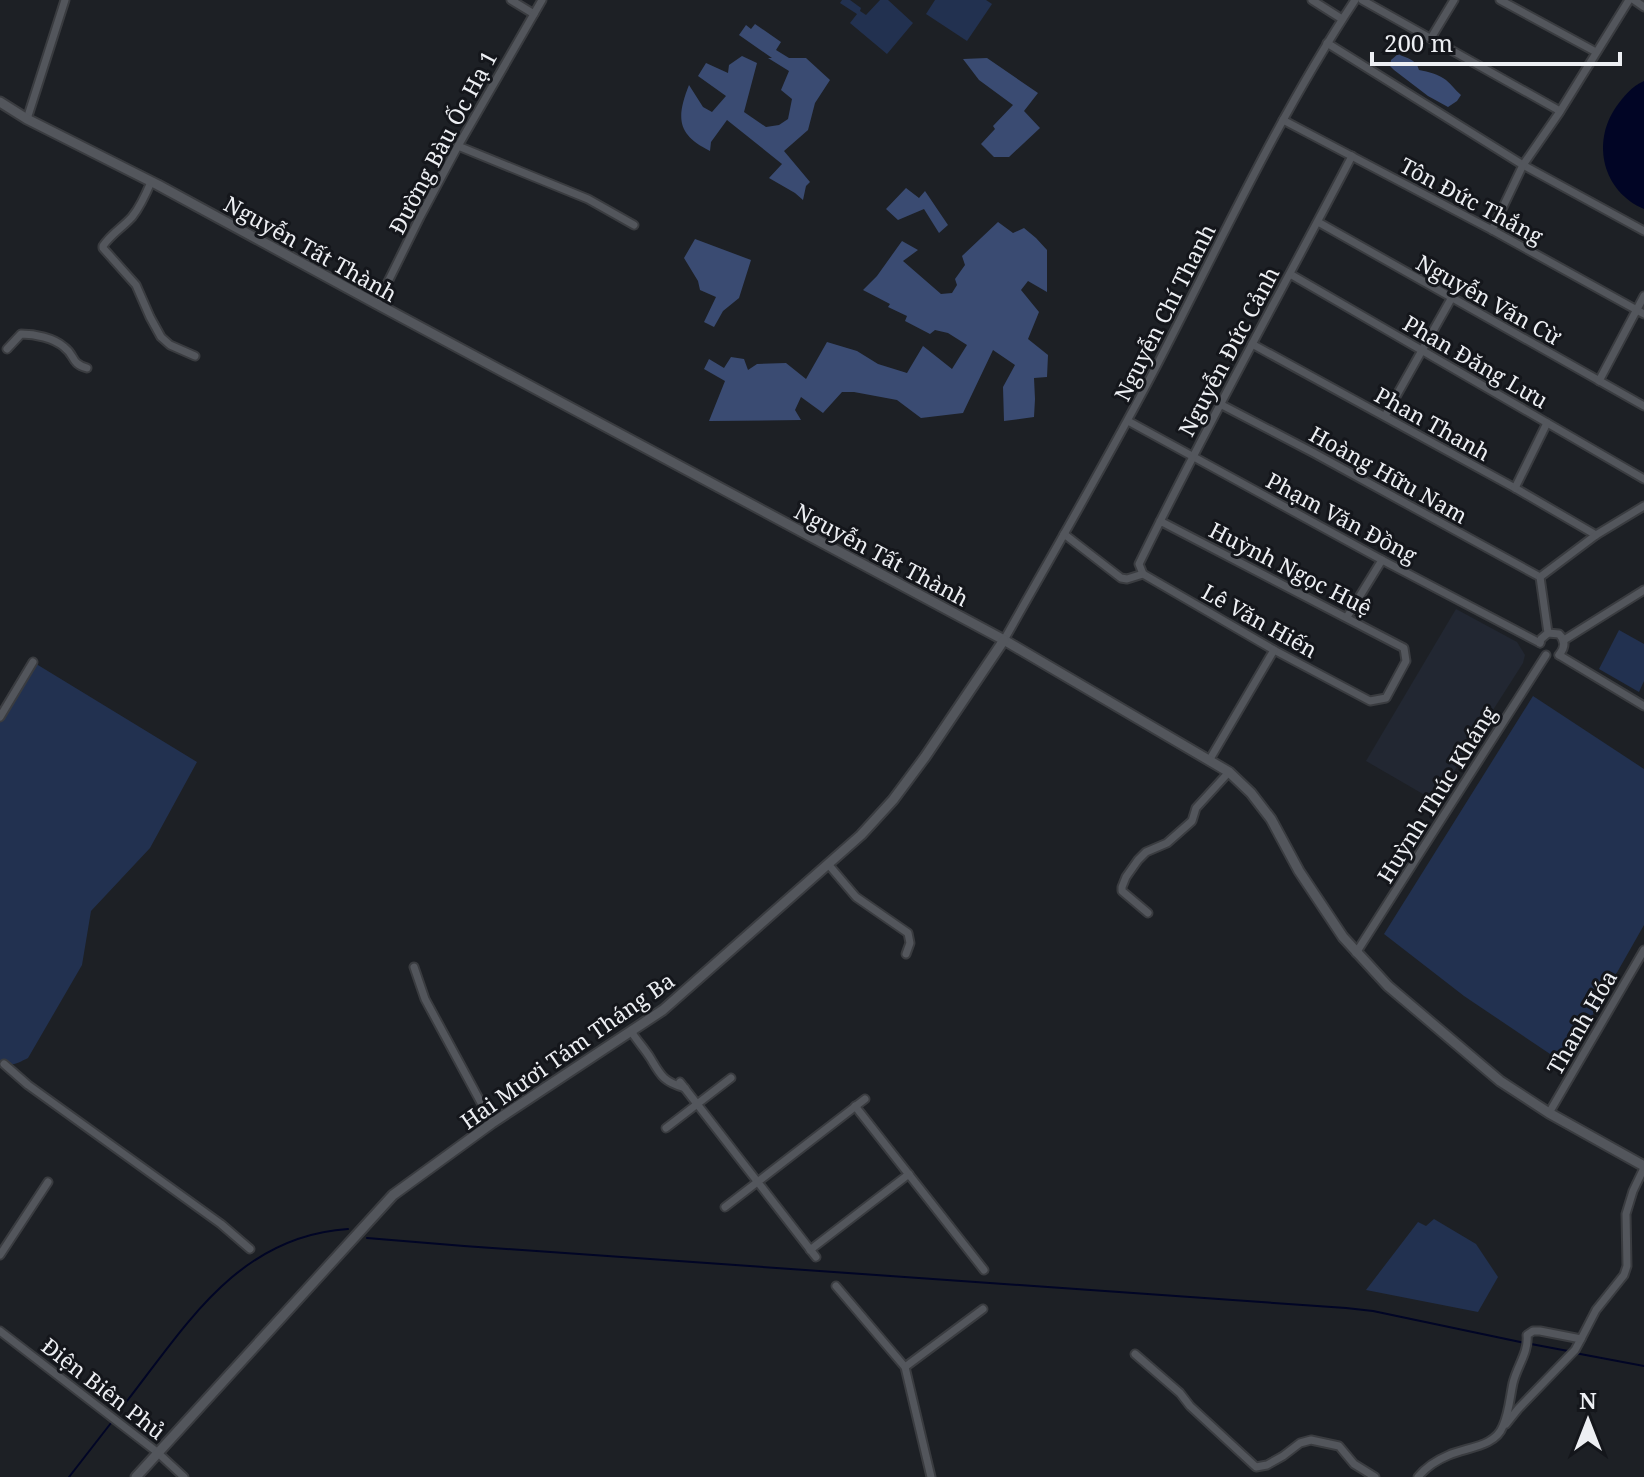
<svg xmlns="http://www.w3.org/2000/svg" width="1644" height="1477" font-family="'Noto Serif',serif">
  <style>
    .built { fill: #222732 }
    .green { fill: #223150 }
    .forest { fill: #3a4b72 }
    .water { fill: #010525 }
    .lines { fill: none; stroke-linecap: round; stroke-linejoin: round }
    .stream { stroke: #010525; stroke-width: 2 }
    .street-casing { stroke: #3a3c40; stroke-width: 11 }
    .secondary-casing { stroke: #3a3c40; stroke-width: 13 }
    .street { stroke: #53565c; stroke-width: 7 }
    .secondary { stroke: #53565c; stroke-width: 9 }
    .labels { text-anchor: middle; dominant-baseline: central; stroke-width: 6; stroke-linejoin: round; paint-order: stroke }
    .street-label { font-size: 22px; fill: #edeff3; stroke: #14161b }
  </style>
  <rect width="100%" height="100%" fill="#1d2025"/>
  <!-- built -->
  <path class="built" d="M1456,609L1517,642L1525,655L1523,663L1435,801L1366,761Z"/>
  <!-- green -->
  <g class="green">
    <path d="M842,0H850L861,8L860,11L866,15L880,0H888L913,23L887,54L850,23L857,14L840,3Z"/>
    <path d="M935,0H986L992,4L967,41L926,14Z"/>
    <path d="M1619,630L1644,644V681L1639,692L1599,669Z"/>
    <path d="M33,662L197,762L150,848L91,911L82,965L28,1058C18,1063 10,1068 0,1061V717Z"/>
    <path d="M1533,696L1644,769V925L1565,1064L1464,996L1384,934Z"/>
    <path d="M1434,1219L1476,1244L1498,1277L1478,1312L1366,1290L1418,1222L1426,1226Z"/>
  </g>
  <!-- forest -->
  <g class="forest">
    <path d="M755,24L781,42L776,50L789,58H806L830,80L815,103L808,130L784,151L810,182L806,186L803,200L795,193L769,178L782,164L727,120L711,142L710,151C677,135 676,118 689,85L703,107L712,112L726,96L698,76L706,63L728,73L729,65L742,56L757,63L744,112L766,127L779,125L788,119L792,99L781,90L789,71L768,58H772L739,35L746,25L751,29Z"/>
    <path d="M1398,54C1408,59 1416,59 1419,70C1429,72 1438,74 1446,80C1452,85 1455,90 1461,95L1457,101L1448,107L1428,96L1394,70L1390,66L1391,60Z"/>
    <path d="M987,58L1038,93L1024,111L1040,128L1009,157H994L981,144L995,129L993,126L1013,105L979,80L963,59Z"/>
    <path d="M906,188L919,198L925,191L948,225L939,233L924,209L898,220L886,209Z"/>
    <path d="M998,222L1013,233L1024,228L1036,238L1047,250V292L1028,281L1021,290L1039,312L1028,339L1048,355L1047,377L1034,378L1035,399L1034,417L1004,421L1003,387L1015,365L993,350L963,413L921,418L897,400L854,392H842L823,413L801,397L795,410L801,420L709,421L725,381L704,369L709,359L724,368L731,357L744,359L748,370L757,364L786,363L806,379L827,342L857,351L878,364L907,373L923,346L952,369L967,345L948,333L935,330L930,334L905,321L907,316L888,307L890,304L863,290L877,276L902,241L918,250L903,261L941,294L952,293L957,285L955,279L965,265L962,256Z"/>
    <path d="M695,239L751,260L739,298L723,311L714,327L704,322L716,297L700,290L698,281L684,258Z"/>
  </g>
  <!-- water -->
  <path class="water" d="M1644,81V209C1603,192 1591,143 1616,107C1623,97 1632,86 1644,81Z"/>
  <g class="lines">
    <!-- stream -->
    <g class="stream">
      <path d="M367,1238L464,1246L1346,1308L1373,1311L1525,1343"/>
      <path d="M1531,1344L1568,1351"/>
      <path d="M1575,1353L1644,1366"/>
      <path d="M127,1401C187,1324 239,1236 348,1229"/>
      <path d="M69,1477L111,1423"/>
    </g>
    <defs>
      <g id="street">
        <path d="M511,0L534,14"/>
        <path d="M1312,0L1342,19"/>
        <path d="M1362,0L1560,111"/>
        <path d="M1500,0L1596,52"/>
        <path d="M1634,0L1644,7"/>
        <path d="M1431,38L1454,0"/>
        <path d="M1327,43L1523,165L1644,231"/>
        <path d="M27,119L65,0"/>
        <path d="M1283,120L1492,230L1644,314"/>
        <path d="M458,146L588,199L634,225"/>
        <path d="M151,182C146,194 140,207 132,217C122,228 111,234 103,246V248L136,285L150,317L161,337L170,345L195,356"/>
        <path d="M1318,222L1644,406"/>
        <path d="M1492,230L1523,165L1559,113L1629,0"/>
        <path d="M1290,274L1644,479"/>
        <path d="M377,304L420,217L458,146L542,0"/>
        <path d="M1252,344L1515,488L1596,535"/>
        <path d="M7,349L21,334C35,334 54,338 64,347C76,356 70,363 87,368"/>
        <path d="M1599,381L1644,296"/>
        <path d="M1220,404L1314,453L1540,577"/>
        <path d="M1385,416L1451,299"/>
        <path d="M1128,421L1382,560L1540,643"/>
        <path d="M1515,488L1547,423"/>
        <path d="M1160,521L1404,648L1406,661L1386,698L1370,701L1274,650L1143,574L1139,564C1206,426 1281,292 1352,156"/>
        <path d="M1064,534L1121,578L1127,579L1143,574"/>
        <path d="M1540,577L1596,535L1644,506"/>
        <path d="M1540,577L1548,633L1541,639L1540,643"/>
        <path d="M1347,617L1382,560"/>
        <path d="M1548,633L1559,634C1566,641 1565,648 1559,655"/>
        <path d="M1004,640C1056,548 1109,457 1158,363C1221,241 1279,115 1355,0"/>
        <path d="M1564,640L1644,590"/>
        <path d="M1559,655L1644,706"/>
        <path d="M0,717L33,662"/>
        <path d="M1210,759L1274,650"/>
        <path d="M828,864L856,897L908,933L910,943L906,954"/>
        <path d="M1148,913L1122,891V887L1126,877L1138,860L1146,852L1167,843L1192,821L1196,808L1229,772"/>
        <path d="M1356,953L1546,655"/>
        <path d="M414,967L425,999L492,1123"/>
        <path d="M631,1031C637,1041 645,1049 651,1059C661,1076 664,1082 685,1088"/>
        <path d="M4,1064L28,1085L221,1224L250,1249"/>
        <path d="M680,1082L816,1257"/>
        <path d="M855,1106L984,1270"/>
        <path d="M1549,1113L1644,950"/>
        <path d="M666,1128L731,1078"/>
        <path d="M725,1207L865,1099"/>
        <path d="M810,1250L909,1174"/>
        <path d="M0,1255L48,1182"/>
        <path d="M836,1286L905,1367L931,1477"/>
        <path d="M0,1331L157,1452L184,1477"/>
        <path d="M1135,1354L1180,1393L1190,1406L1256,1467L1267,1465L1283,1456L1300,1443L1311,1440L1339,1446L1354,1464L1375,1477"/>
        <path d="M905,1367L983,1309"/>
        <path d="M1506,1424L1518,1409L1575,1350L1581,1339"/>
        <path d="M1418,1477C1426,1467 1437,1460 1449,1455C1467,1447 1495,1447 1503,1426C1509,1413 1510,1397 1513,1383C1517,1366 1529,1352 1527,1335L1533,1331H1540L1581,1339L1596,1310L1624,1275L1627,1266L1626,1214L1633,1191L1644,1168"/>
      </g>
      <g id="secondary">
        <path d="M0,102L27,119L158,185L377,304L1004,640L1229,772L1251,793L1271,819L1299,871L1343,937L1388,986L1500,1081L1549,1113L1644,1166"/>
        <path d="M136,1477L393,1195L492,1123L663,1010L861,835L893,800L925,757L1004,640"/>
      </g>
    </defs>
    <!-- street casing -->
    <use href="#street" class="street-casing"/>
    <!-- secondary casing -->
    <use href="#secondary" class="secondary-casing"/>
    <!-- street -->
    <use href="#street" class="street"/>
    <!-- secondary -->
    <use href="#secondary" class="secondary"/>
  </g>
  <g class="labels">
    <!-- street labels -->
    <g class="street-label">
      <text transform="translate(442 142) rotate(-62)">Đường Bàu Ốc Hạ 1</text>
      <text transform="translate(1472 200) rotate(28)">Tôn Đức Thắng</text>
      <text transform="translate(311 248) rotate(29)">Nguyễn Tất Thành</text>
      <text transform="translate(1489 299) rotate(29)">Nguyễn Văn Cừ</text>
      <text transform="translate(1164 312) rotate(-63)">Nguyễn Chí Thanh</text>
      <text transform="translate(1228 351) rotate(-62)">Nguyễn Đức Cảnh</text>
      <text transform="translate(1476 361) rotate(30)">Phan Đăng Lưu</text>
      <text transform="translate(1433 423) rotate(29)">Phan Thanh</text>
      <text transform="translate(1389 474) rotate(29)">Hoàng Hữu Nam</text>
      <text transform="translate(1342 517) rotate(28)">Phạm Văn Đồng</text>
      <text transform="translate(882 554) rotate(28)">Nguyễn Tất Thành</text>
      <text transform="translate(1291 568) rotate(27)">Huỳnh Ngọc Huệ</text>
      <text transform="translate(1260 620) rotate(29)">Lê Văn Hiến</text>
      <text transform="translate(1436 794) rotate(-58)">Huỳnh Thúc Kháng</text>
      <text transform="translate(1581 1022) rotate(-60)">Thanh Hóa</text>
      <text transform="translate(567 1050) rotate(-35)">Hai Mươi Tám Tháng Ba</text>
      <text transform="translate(104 1388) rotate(38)">Điện Biên Phủ</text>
    </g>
  </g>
  <!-- north arrow -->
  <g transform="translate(1588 1421)" stroke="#14161b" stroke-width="6" paint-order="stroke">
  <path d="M0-6L14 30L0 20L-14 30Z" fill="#edeff3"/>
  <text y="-12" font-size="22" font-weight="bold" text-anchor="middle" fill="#edeff3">N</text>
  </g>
  <!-- scale -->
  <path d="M1372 52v12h248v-12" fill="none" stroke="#edeff3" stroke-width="4"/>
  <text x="1384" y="52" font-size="24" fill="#edeff3" stroke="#14161b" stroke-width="6" paint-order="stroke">200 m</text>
</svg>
